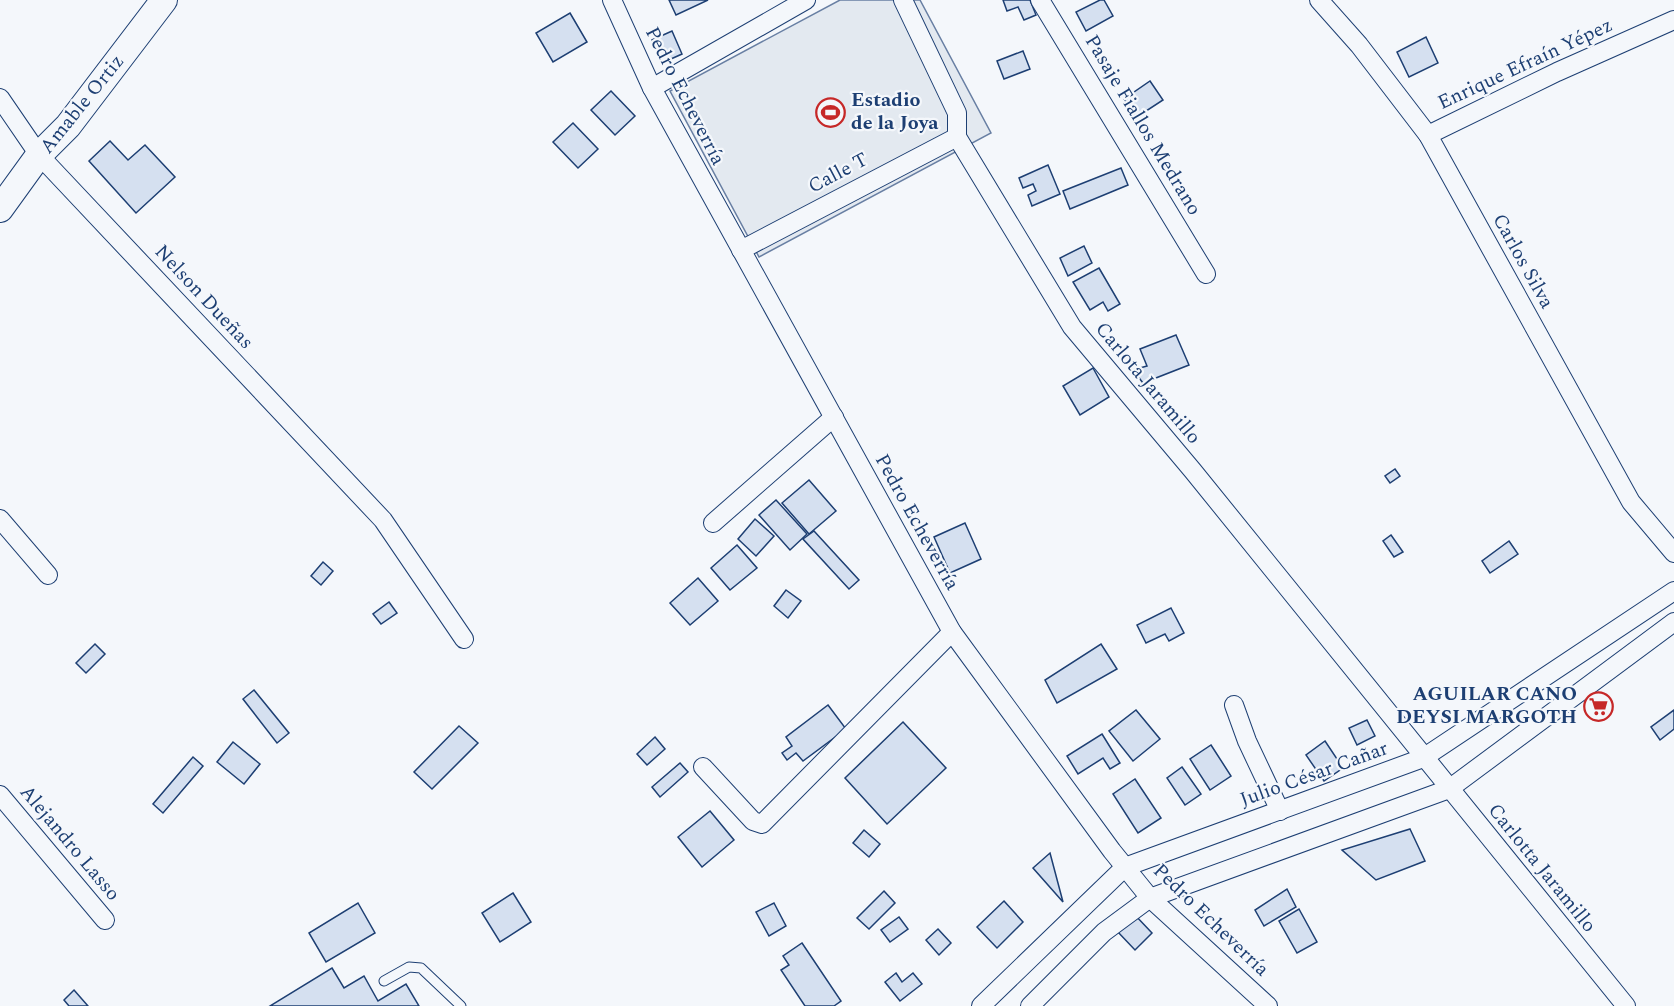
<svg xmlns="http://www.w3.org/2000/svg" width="1674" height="1006" font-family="Spectral,serif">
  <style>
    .green { fill: #e3e9f0; stroke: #687fa3; stroke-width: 1.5 }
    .building { fill: #d5e0f0; stroke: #1d3f73; stroke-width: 1.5 }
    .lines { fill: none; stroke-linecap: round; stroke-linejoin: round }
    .lane-casing { stroke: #1d3f73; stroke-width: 11 }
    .street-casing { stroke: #1d3f73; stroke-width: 20 }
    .secondary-casing { stroke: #1d3f73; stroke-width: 28 }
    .lane { stroke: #f4f7fb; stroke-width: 9 }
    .street { stroke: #f4f7fb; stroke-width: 18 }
    .secondary { stroke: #f4f7fb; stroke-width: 26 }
    .labels { text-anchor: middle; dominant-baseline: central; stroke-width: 4.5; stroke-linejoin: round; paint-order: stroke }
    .street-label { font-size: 20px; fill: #1d3f73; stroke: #f4f7fb }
    .poi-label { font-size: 20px; font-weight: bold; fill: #1d3f73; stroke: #f4f7fb; text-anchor: start }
  </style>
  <rect width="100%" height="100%" fill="#f4f7fb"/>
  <!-- green -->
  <path class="green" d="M840,0H920L991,133L759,257L670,91Z"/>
  <!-- building -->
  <g class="building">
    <path d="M669,0H708L676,15Z"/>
    <path d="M1003,0H1030L1036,15L1024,20L1018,7L1007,11Z"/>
    <path d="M1100,0H1104L1113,16L1086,31L1076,12Z"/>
    <path d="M570,13L587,42L553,62L536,33Z"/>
    <path d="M672,31L682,54L662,63L652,40Z"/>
    <path d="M1426,37L1438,63L1409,77L1397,52Z"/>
    <path d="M1023,51L1030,69L1004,79L997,61Z"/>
    <path d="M1150,81L1163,100L1137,117L1124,99Z"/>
    <path d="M611,91L635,116L615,135L591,110Z"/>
    <path d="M573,123L598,149L578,168L553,142Z"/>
    <path d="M110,141L128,160L145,145L175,177L136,213L89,161Z"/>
    <path d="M1048,165L1060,194L1032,206L1028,195L1036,191L1033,184L1023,188L1019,178Z"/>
    <path d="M1121,168L1128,185L1070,209L1063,191Z"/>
    <path d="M1084,246L1092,263L1068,276L1060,258Z"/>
    <path d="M1099,268L1120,304L1108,311L1103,302L1090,310L1073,282Z"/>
    <path d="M1176,335L1189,365L1143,383L1133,370L1147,366L1140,349Z"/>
    <path d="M1093,368L1109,397L1080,415L1063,386Z"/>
    <path d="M1395,469L1400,476L1390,483L1385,476Z"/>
    <path d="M809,480L836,511L809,534L782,503Z"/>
    <path d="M776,500L807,534L790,550L759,515Z"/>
    <path d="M755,519L774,536L756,556L738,539Z"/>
    <path d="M965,523L981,559L950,573L934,537Z"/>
    <path d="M814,531L859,580L849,589L803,539Z"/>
    <path d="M1391,535L1403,552L1394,557L1383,541Z"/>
    <path d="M1509,541L1518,554L1490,573L1482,561Z"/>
    <path d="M737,545L757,568L730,590L711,568Z"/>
    <path d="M323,562L333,571L321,585L311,576Z"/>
    <path d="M698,578L718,601L690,625L670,603Z"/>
    <path d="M786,590L801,601L788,618L774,606Z"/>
    <path d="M389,602L397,613L381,624L373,614Z"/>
    <path d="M1171,608L1184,633L1169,641L1165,634L1146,643L1137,625Z"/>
    <path d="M95,644L105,654L86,673L76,663Z"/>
    <path d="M1101,644L1117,669L1057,703L1045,680Z"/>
    <path d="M254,690L289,733L277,743L243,699Z"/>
    <path d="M828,705L846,729L803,761L796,753L787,760L782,753L792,746L786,737Z"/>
    <path d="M1136,710L1160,739L1133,761L1109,731Z"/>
    <path d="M1674,710V729L1660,740L1651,727Z"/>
    <path d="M1367,720L1375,736L1357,745L1349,728Z"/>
    <path d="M903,722L946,768L887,824L845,778Z"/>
    <path d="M459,726L478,743L432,789L414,772Z"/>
    <path d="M1102,734L1120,763L1110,769L1103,758L1078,774L1067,756Z"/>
    <path d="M655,737L665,749L647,765L637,754Z"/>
    <path d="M1325,741L1343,768L1324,781L1306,755Z"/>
    <path d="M233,742L260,764L244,784L217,762Z"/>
    <path d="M1211,745L1231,776L1210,790L1190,759Z"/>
    <path d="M193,757L203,766L163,813L153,804Z"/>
    <path d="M680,763L688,772L660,797L652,787Z"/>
    <path d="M1182,767L1201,794L1185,805L1167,778Z"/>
    <path d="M1135,779L1161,818L1138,833L1113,794Z"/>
    <path d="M710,811L734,840L702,867L678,837Z"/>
    <path d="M1410,829L1425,861L1376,880L1342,850Z"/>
    <path d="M864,830L880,844L869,857L853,843Z"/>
    <path d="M1050,853L1063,902L1033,868Z"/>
    <path d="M1287,889L1296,907L1264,926L1255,910Z"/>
    <path d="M884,891L895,903L869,929L857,918Z"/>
    <path d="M513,893L531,922L500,942L482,913Z"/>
    <path d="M1004,901L1023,922L997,948L977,927Z"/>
    <path d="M358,903L375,933L326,962L309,933Z"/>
    <path d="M774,903L786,926L769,936L756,912Z"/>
    <path d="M1299,909L1317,942L1297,953L1279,921Z"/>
    <path d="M1134,914L1152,933L1135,950L1117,931Z"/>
    <path d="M899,917L908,929L890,942L881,930Z"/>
    <path d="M938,929L951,943L939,955L926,940Z"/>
    <path d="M802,943L841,1001L834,1006H805L781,970L789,965L783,956Z"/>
    <path d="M332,968L344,988L364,976L378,1001L406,984L419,1006H270Z"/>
    <path d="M896,973L902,982L913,973L922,984L900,1001L885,982Z"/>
    <path d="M74,990L88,1006H69L64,1000Z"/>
  </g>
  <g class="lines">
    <defs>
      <path id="lane" d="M384,981L409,967L421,968L461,1006"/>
      <g id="street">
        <path d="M612,0L652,88L952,632L1112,851L1150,898L1268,1006"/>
        <path d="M903,0L957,113V137L1072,327L1193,471L1626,1006"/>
        <path d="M1040,0L1206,274"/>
        <path d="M1319,0L1359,45L1428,135L1631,502L1674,553"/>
        <path d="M652,88L806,0"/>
        <path d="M0,98L39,155L383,520L464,639"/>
        <path d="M1428,135L1557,72L1674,20"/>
        <path d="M741,250L957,137"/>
        <path d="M0,519L48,575"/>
        <path d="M713,523L834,417"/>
        <path d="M1234,705L1247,741L1280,811"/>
        <path d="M703,767L753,821L762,824L952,632"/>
        <path d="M0,795L105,920"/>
        <path d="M981,1006L1125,867L1423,758L1674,591"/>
        <path d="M1030,1006L1104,932L1150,898L1449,789L1674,622"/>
      </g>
      <path id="secondary" d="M0,209L39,155L68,126L164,0"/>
    </defs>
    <!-- lane casing -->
    <use href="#lane" class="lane-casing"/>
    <!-- street casing -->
    <use href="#street" class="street-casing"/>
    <!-- secondary casing -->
    <use href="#secondary" class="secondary-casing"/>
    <!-- lane -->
    <use href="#lane" class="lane"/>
    <!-- street -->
    <use href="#street" class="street"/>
    <!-- secondary -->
    <use href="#secondary" class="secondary"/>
  </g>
  <!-- icons -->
  <defs>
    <symbol id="stadium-ring" viewBox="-11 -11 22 22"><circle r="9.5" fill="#f4f7fb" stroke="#c62828" stroke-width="1.5"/><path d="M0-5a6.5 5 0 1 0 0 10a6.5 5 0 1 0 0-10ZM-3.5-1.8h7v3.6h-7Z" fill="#c62828"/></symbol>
    <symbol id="supermarket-ring" viewBox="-11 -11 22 22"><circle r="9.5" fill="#f4f7fb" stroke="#c62828" stroke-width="1.5"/><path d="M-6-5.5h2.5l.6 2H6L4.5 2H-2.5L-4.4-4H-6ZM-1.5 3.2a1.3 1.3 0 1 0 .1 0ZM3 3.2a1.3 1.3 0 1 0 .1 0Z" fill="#c62828"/></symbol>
  </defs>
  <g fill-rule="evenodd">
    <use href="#stadium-ring" x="814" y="96" width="33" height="33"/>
    <use href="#supermarket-ring" x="1582" y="690" width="33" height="33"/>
  </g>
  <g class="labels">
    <!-- street labels -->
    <g class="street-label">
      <text transform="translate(1525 64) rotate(-25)">Enrique Efraín Yépez</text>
      <text transform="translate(685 96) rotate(63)">Pedro Echeverría</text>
      <text transform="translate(82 104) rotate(-51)">Amable Ortiz</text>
      <text transform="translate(1143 125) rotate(59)">Pasaje Fiallos Medrano</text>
      <text transform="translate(838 173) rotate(-28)">Calle T</text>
      <text transform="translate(1523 261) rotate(61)">Carlos Silva</text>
      <text transform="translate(204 297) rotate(47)">Nelson Dueñas</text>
      <text transform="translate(1148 383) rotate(50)">Carlota Jaramillo</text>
      <text transform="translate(917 522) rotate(61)">Pedro Echeverría</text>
      <text transform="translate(1314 774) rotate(-20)">Julio César Cañar</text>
      <text transform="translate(70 843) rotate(50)">Alejandro Lasso</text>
      <text transform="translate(1542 868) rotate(51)">Carlotta Jaramillo</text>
      <text transform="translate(1211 920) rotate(44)">Pedro Echeverría</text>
    </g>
    <!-- poi labels -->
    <g class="poi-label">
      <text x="851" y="100">Estadio<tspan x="851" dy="23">de la Joya</tspan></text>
      <text x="1577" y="694" text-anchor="end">AGUILAR CANO<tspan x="1577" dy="23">DEYSI MARGOTH</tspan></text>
    </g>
  </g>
</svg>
